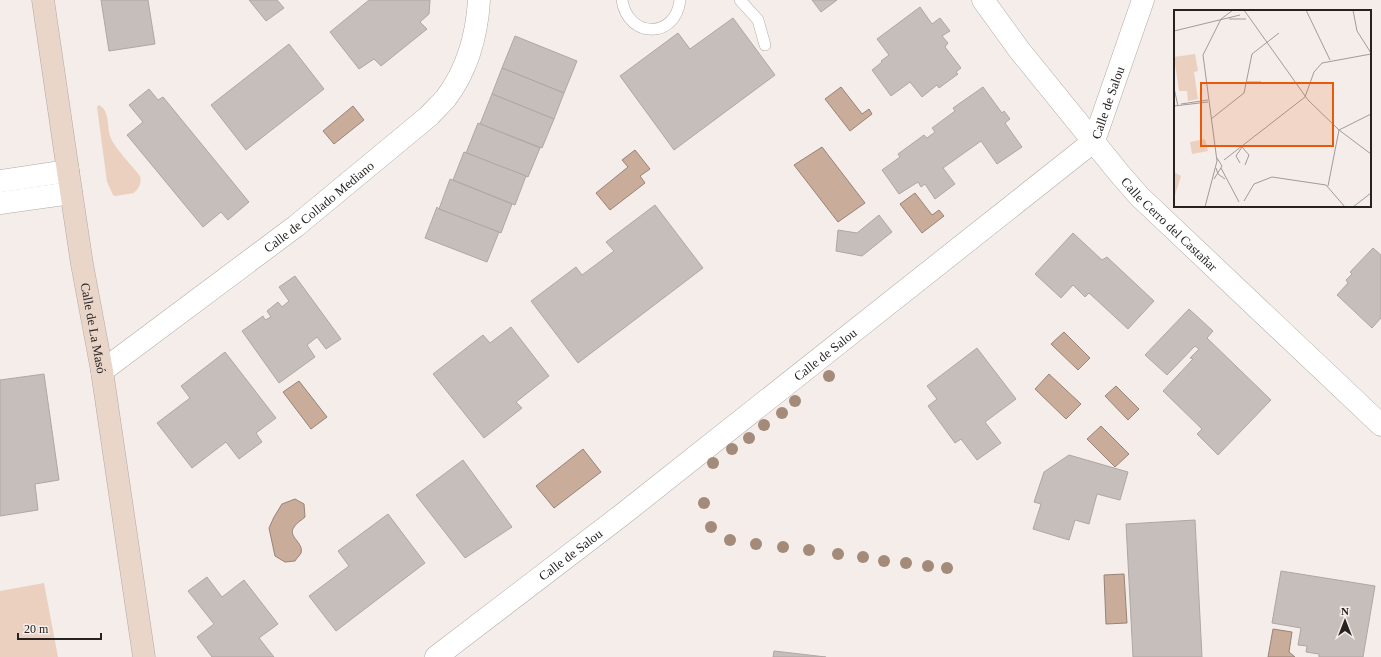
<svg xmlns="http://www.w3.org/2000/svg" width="1381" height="657" font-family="'Times New Roman',serif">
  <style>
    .green { fill: #ebd0bf }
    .water { fill: #caac9a; stroke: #988376 }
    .building { fill: #c5beba; stroke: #aea7a3 }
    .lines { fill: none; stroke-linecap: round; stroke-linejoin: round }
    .lane-casing { stroke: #b1aaa6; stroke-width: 12 }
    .street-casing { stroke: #b1aaa6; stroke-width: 23 }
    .secondary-casing { stroke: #b1aaa6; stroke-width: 23 }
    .lane { stroke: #fff; stroke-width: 11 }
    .street { stroke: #fff; stroke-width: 22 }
    .secondary { stroke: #ead6c9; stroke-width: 22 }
    .tree { fill: #a48a78 }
    .labels { text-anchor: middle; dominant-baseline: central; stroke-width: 4; stroke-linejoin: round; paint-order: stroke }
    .street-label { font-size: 13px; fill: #252221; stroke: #f4ede9 }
    .inset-road { fill: none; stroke: #a19c99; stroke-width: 1 }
    .view { fill: #e8590c; fill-opacity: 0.15; stroke: #e8590c; stroke-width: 2 }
    .inset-edge { fill: none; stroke: #252221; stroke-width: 2 }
  </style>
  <rect width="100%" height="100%" fill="#f4ede9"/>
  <!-- green -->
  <g class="green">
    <path d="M99,105C110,111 107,126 110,136C113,146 133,167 140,176C142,183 139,188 134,193L115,196L113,195L107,182L97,107Z"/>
    <path d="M44,583L58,657H0V591Z"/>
  </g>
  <!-- water -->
  <g class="water">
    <path d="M841,87L862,114L869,109L872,114L850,131L825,99Z"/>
    <path d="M353,106L364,120L334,144L323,131Z"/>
    <path d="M822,147L865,203L838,222L794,165Z"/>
    <path d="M635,150L650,169L640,176L645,183L610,210L596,193L628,167L622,160Z"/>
    <path d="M915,193L932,215L939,210L944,216L922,233L900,204Z"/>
    <path d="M1064,332L1090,358L1078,370L1051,344Z"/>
    <path d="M1049,374L1081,404L1066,419L1035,389Z"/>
    <path d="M299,381L327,417L311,429L283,392Z"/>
    <path d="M1116,386L1139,409L1128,420L1105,396Z"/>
    <path d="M1101,426L1129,454L1115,467L1087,439Z"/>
    <path d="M583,449L601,472L554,508L536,486Z"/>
    <path d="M295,499L304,504L305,517C302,520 296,523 294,527C287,537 304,542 301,553C300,555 296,559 295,561L285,562L275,556L269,528L274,517L282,504Z"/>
    <path d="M1124,574L1127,623L1106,624L1104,575Z"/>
    <path d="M1273,629L1292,632L1289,652L1295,657H1268Z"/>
  </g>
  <!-- building -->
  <g class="building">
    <path d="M101,0H148L155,44L109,51Z"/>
    <path d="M249,0H277L284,8L266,21Z"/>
    <path d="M369,0H430L429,14L420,22L427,29L381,66L374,59L359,69L330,32Z"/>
    <path d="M812,0H837L821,12Z"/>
    <path d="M920,7L932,24L940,18L950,31L942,36L948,43L945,47L961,68L956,72L958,74L939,88L937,85L922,97L910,82L891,96L872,70L882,62L881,61L889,55L877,39Z"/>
    <path d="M733,18L775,75L674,150L620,76L678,33L690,49Z"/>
    <path d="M515,36L577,61L564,93L502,68Z"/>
    <path d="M289,44L324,89L246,150L211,105Z"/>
    <path d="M502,68L564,93L554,119L492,94Z"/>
    <path d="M983,87L1002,113L1004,111L1010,119L1005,123L1022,147L997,164L981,141L943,168L955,184L935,199L925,184L921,187L918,182L899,194L882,170L900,157L898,154L924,135L927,138L935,132L932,128L955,111L953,108Z"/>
    <path d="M149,89L158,100L163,97L249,202L228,220L221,212L203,227L127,135L143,122L129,105Z"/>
    <path d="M492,94L554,119L542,148L480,124Z"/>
    <path d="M478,123L540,148L528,177L466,153Z"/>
    <path d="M464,152L526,176L515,205L453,180Z"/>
    <path d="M450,179L512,204L501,233L439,209Z"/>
    <path d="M655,205L703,268L578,363L531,301L576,267L582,275L614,251L606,242Z"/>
    <path d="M437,207L439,209L499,232L487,262L425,238Z"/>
    <path d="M879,215L892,232L862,256L836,251L838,230L857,233Z"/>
    <path d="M1073,233L1102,260L1107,257L1154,301L1128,329L1089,293L1085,297L1073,285L1061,298L1035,274Z"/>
    <path d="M1373,248L1381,255V318L1372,328L1337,295L1348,283L1346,280L1352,274L1350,272Z"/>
    <path d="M295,276L341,339L326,349L317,337L307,345L315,357L279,383L242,331L263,316L265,320L271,317L267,311L278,302L282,307L289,301L279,287Z"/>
    <path d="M1189,309L1213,331L1207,338L1271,400L1218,455L1197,434L1202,429L1163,391L1193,359L1190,358L1199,349L1195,346L1167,375L1145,355Z"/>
    <path d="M511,327L549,376L516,402L522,408L484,438L433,374L483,335L490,343Z"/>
    <path d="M977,348L1016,399L985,422L1001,443L977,460L961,439L955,443L928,406L937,399L927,386Z"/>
    <path d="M225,352L276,418L256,433L262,442L239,459L226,442L192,468L157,423L190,398L181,386Z"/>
    <path d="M44,374L59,480L35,484L38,510L0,516V380Z"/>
    <path d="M1069,455L1128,472L1120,500L1097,494L1089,524L1075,520L1069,540L1033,529L1041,504L1034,502L1044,472Z"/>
    <path d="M463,460L512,527L465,558L416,495Z"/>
    <path d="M388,514L425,563L336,631L309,596L349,566L338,551Z"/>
    <path d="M1195,520L1202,657H1133L1126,524Z"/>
    <path d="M1281,571L1375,586L1363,657H1319V654L1306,652L1307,646L1298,645L1301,628L1272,623Z"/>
    <path d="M207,577L222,597L244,580L278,624L259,638L274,657H212L197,637L214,624L188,591Z"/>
    <path d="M774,651L826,657H773Z"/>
  </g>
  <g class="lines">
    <defs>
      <g id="lane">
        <path d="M622,0C628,39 676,39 680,0"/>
        <path d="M740,0L758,20L765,45"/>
      </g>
      <g id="street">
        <path id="s1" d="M983,0L1020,51L1119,173L1139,196L1381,425"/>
        <path d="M0,181L68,171"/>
        <path d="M0,203L71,193"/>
        <path id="s2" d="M102,371L296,226L429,116C434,110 441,104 446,98C467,70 477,34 479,0"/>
        <path id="s3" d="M436,657L623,514L1094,141L1143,0"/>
      </g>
      <g id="secondary">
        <path id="s4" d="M43,0L68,171L82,264L102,371L144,657"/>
      </g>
    </defs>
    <!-- lane casing -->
    <use href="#lane" class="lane-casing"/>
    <!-- street casing -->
    <use href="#street" class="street-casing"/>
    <!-- secondary casing -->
    <use href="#secondary" class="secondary-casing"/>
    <!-- lane -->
    <use href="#lane" class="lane"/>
    <!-- street -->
    <use href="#street" class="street"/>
    <!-- secondary -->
    <use href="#secondary" class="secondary"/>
  </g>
  <!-- trees -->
  <g class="tree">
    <circle cx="829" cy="376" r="6"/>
    <circle cx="795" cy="401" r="6"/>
    <circle cx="782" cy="413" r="6"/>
    <circle cx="764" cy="425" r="6"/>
    <circle cx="749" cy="438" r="6"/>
    <circle cx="732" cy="449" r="6"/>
    <circle cx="713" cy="463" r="6"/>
    <circle cx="704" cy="503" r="6"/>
    <circle cx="711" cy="527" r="6"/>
    <circle cx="730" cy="540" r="6"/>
    <circle cx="756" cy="544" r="6"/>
    <circle cx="783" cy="547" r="6"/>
    <circle cx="809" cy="550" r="6"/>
    <circle cx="838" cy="554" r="6"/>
    <circle cx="863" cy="557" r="6"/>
    <circle cx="884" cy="561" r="6"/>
    <circle cx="906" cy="563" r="6"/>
    <circle cx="928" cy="566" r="6"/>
    <circle cx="947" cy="568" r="6"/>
  </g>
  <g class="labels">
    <!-- street labels -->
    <g class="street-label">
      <text stroke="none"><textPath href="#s3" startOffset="877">Calle de Salou</textPath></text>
      <text stroke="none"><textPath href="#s2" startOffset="272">Calle de Collado Mediano</textPath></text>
      <text stroke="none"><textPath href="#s1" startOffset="292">Calle Cerro del Castañar</textPath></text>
      <text stroke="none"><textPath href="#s4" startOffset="332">Calle de La Masó</textPath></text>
      <text stroke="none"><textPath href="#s3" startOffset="493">Calle de Salou</textPath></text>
      <text stroke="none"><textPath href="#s3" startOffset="169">Calle de Salou</textPath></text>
    </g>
  </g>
  <!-- overview -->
  <g transform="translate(1174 10)">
    <rect width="197" height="197" fill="#f4ede9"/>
    <path d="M21,44L24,61L20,62L24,89L14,91L13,81H5L0,47ZM31,129L34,141L18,144L16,132ZM0,162L7,166L1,185H0Z" fill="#ebd0bf"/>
    <path class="inset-road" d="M70,0L134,90L165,120L197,144M132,0L156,50M179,0L183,21L197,43M55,9H72M0,21L66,5M73,72H87M0,78L4,96M7,94L34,90M0,96L34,92M37,109L70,83L78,44L105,23M50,150L131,87L140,62L148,53L197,44M66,153L62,146L68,137L75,145L71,155M42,158L44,164L51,169M47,158L65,192M40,169L48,156L43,148M154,176L165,120L197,104M70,191L80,174L98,167L152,175L171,197M31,197L43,151L29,45L47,9L59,0M179,197L197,183"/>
    <path class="view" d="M27,73H159V136H27Z"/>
    <rect width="197" height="197" class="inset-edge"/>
  </g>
  <!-- north arrow -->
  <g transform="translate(1345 621)" stroke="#f4ede9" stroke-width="3" paint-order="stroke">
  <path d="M0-3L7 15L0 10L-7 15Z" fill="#252221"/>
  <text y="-6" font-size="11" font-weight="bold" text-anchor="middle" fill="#252221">N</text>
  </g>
  <!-- scale -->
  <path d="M18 633v6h83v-6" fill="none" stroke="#252221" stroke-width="2"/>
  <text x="24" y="633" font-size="12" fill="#252221" stroke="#f4ede9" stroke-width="3" paint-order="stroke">20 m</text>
</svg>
